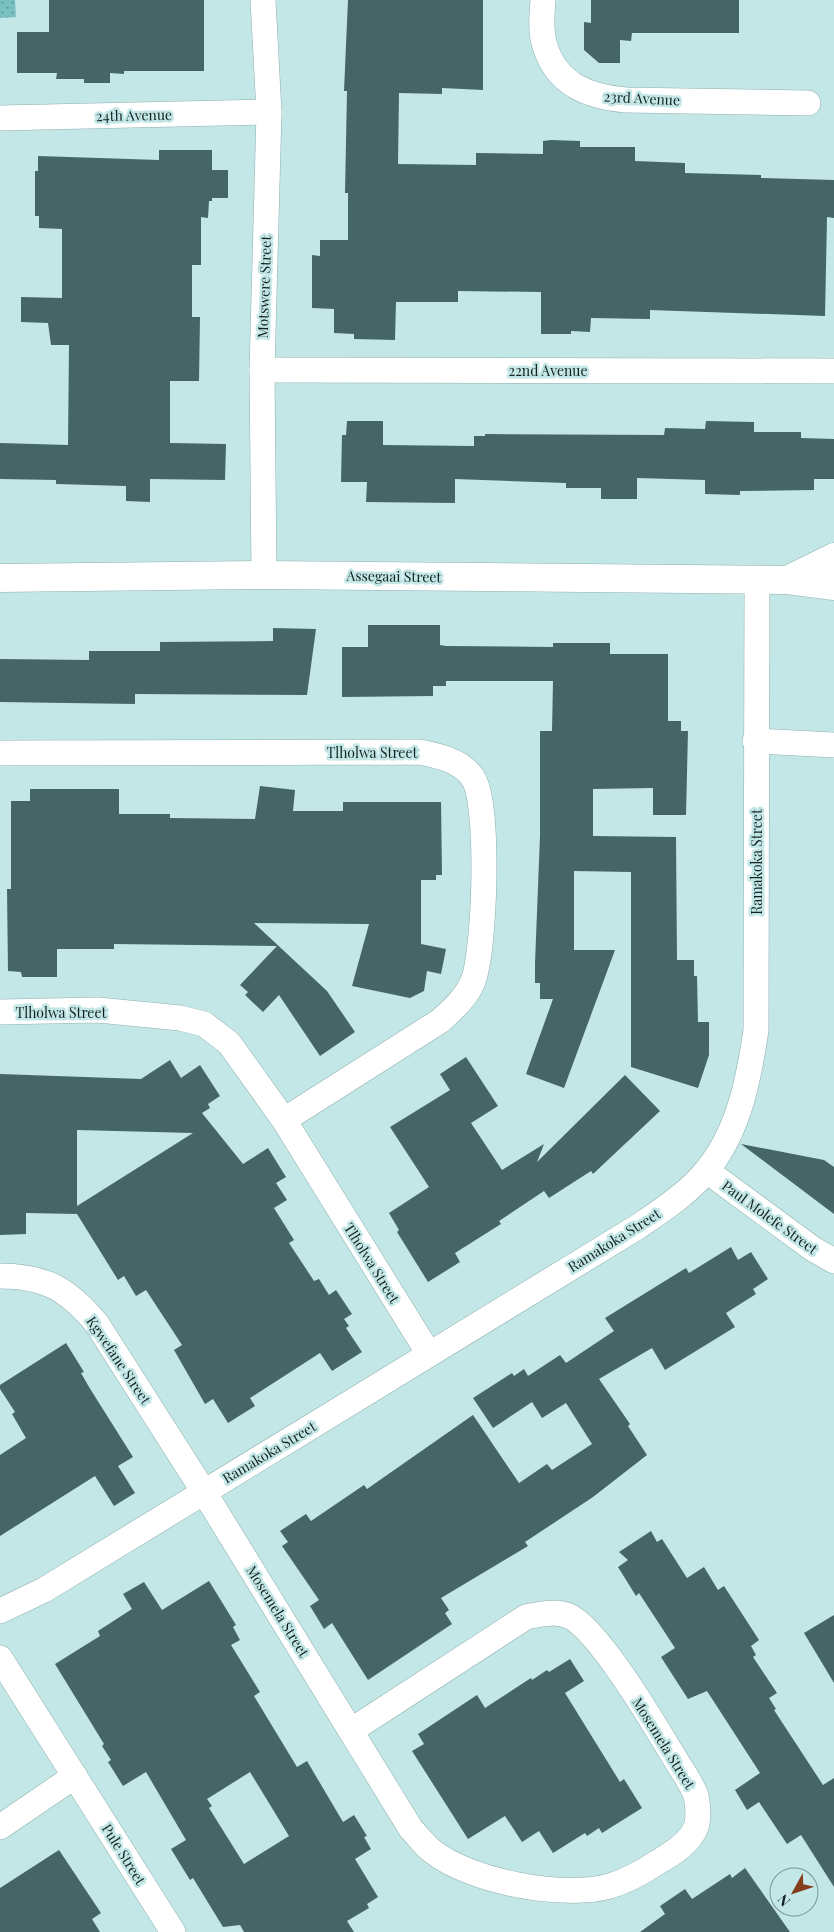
<svg xmlns="http://www.w3.org/2000/svg" width="834" height="1932" font-family="'Playfair Display',serif">
  <style>
    .grass { fill: url(#grass-dots) }
    .building { fill: #456665; fill-rule: evenodd }
    .lines { fill: none; stroke-linecap: round; stroke-linejoin: round }
    .street-casing { stroke: #8db0af; stroke-width: 26 }
    .secondary-casing { stroke: #8db0af; stroke-width: 29 }
    .street { stroke: #fff; stroke-width: 25 }
    .secondary { stroke: #fff; stroke-width: 28 }
    .labels { text-anchor: middle; dominant-baseline: central; stroke-width: 5; stroke-linejoin: round; paint-order: stroke }
    .street-label { font-size: 14px; fill: #132020; stroke: #c3e7e6 }
  </style>
  <defs>
    <pattern id="grass-dots" width="8" height="8" patternUnits="userSpaceOnUse" patternTransform="scale(1.25)"><rect width="8" height="8" fill="#79c0c0"/><path d="M2 2h.1M6 6h.1" fill="none" stroke="#629c9c" stroke-width="1.8" stroke-linecap="round"/></pattern>
  </defs>
  <rect width="100%" height="100%" fill="#c3e7e6"/>
  <!-- grass -->
  <path class="grass" d="M0,0H15L16,17L0,18Z"/>
  <!-- building -->
  <g class="building">
    <path d="M49,0H204V71H124V74L110,73V83H84V79H56L57,73H17V32H49Z"/>
    <path d="M348,0H483V90L442,88V94L399,93L398,164L476,165V153L543,154V141L551,140L580,141V147H635V161L685,163V173L761,175V178L834,180V218L827,217L825,316L650,310V319L591,318L590,332L571,331V334H541V292L458,291V302H396L395,340L354,339V334L334,333V309L312,308V255L320,256V240H348V193H345L347,91H344Z"/>
    <path d="M591,0H739V33H632L631,41L620,40V63H599L584,50V22L591,23Z"/>
    <path d="M159,150H212V170H228V198H212V201H209L208,218L201,217V265H192V317H200L199,381H170V443L226,444L225,480L150,479V502L126,501V486L56,484V480L0,479V443L68,445L69,345H51L48,323L21,322V297L62,298V229L39,228V216H35V171H38V156L159,160Z"/>
    <path d="M347,421H383V445L474,446V436H485V434L664,435L665,428L705,429L706,421L754,422V432H801V438L834,439V479H814V490L740,491V495L705,494V480L637,478V499H601V488H566V483L455,479V503L366,502L367,482H341L342,435H346Z"/>
    <path d="M368,625H440V645L446,646L553,647V643H610V654H668V721H681V731H688L686,815H653V788L593,789V836L676,837L677,960H694V976H697L698,1022H709V1055L698,1088L631,1067V872L574,871V950H615L564,1088L526,1074L553,999H540V983H535V963L540,836V731H552L553,681H446V686H433V696L342,697V647H368Z"/>
    <path d="M273,628L316,629L307,695L135,694V704L0,702V659L89,660V651H160V642L273,641Z"/>
    <path d="M260,786L295,790L293,811H343V802H441L442,875H436V880H421V944L446,949L441,974L427,971L424,991L410,998L352,986L369,924L254,923L327,991L355,1032L320,1056L279,995L263,1012L245,995L248,992L240,985L277,946L114,944V949H57V977H22L21,972L8,971L7,889H11V801H30V789H119V814H170V818L255,819Z"/>
    <path d="M466,1057L498,1106L471,1123L502,1170L544,1144L537,1162L625,1075L660,1111L593,1174L591,1171L549,1198L544,1191L499,1221L501,1224L455,1253L460,1262L428,1282L397,1232L399,1230L389,1213L429,1187L390,1127L450,1090L440,1074Z"/>
    <path d="M170,1060L181,1078L200,1065L220,1096L208,1104L210,1108L202,1113L243,1164L268,1148L286,1177L276,1183L287,1200L274,1208L294,1240L289,1243L314,1281L319,1279L329,1295L336,1290L352,1314L344,1319L349,1326L346,1328L362,1352L332,1371L320,1353L250,1398L255,1406L228,1423L213,1399L205,1404L174,1350L182,1345L146,1290L136,1296L124,1276L118,1280L77,1214L26,1213V1234L0,1235V1074L141,1079ZM77,1130L193,1133L77,1206Z"/>
    <path d="M741,1144L824,1160L834,1167V1214Z"/>
    <path d="M731,1247L738,1260L751,1252L768,1279L753,1289L756,1294L726,1313L735,1327L665,1370L652,1348L599,1379L630,1424L628,1426L647,1455L593,1497L525,1542L528,1546L441,1598L449,1610L445,1613L452,1624L368,1680L332,1623L324,1629L310,1606L319,1600L282,1546L288,1542L280,1531L306,1514L311,1521L364,1485L367,1489L473,1415L519,1483L547,1464L552,1470L592,1444L566,1403L542,1418L532,1402L493,1428L473,1398L512,1373L514,1376L524,1369L528,1376L560,1355L566,1363L614,1331L605,1318L686,1268L689,1273Z"/>
    <path d="M66,1343L84,1372L81,1373L89,1387L133,1457L118,1466L135,1493L114,1506L95,1476L0,1536V1455L26,1438L12,1414L15,1412L0,1389V1385Z"/>
    <path d="M651,1531L657,1542L662,1539L687,1578L704,1567L718,1590L724,1586L759,1640L751,1646L756,1655L753,1657L777,1693L769,1698L776,1709L774,1710L823,1785L834,1778V1887L801,1835L787,1844L759,1802L747,1810L735,1790L760,1773L707,1691L688,1699L661,1657L675,1648L639,1593L636,1596L618,1567L628,1560L619,1552Z"/>
    <path d="M209,1581L236,1625L233,1627L240,1640L231,1645L260,1692L254,1696L297,1767L307,1761L343,1822L354,1815L367,1836L364,1837L371,1849L355,1859L378,1897L367,1904L369,1908L347,1921L354,1932H244L240,1925L223,1927L193,1878L190,1880L171,1849L186,1840L146,1772L123,1786L108,1762L111,1760L102,1746L104,1744L55,1664L100,1636L98,1631L132,1609L123,1594L144,1582L162,1610ZM250,1772L289,1836L244,1864L209,1808L212,1806L207,1799Z"/>
    <path d="M834,1615V1683L804,1633Z"/>
    <path d="M570,1659L584,1681L565,1693L620,1782L624,1779L642,1808L602,1833L599,1828L587,1836L585,1833L553,1853L539,1831L522,1842L505,1816L468,1839L412,1751L424,1744L418,1734L477,1695L485,1708L531,1678L532,1680L547,1670L549,1672Z"/>
    <path d="M59,1850L101,1913L92,1919L100,1932H0V1888Z"/>
    <path d="M745,1868L790,1932H640L665,1914L660,1906L685,1889L692,1899L730,1874L732,1878Z"/>
  </g>
  <g class="lines">
    <defs>
      <g id="street">
        <path d="M263,0L269,112L262,370L264,575"/>
        <path d="M543,0C542,14 540,32 545,46C557,85 589,97 626,100L808,103"/>
        <path d="M0,118L269,112"/>
        <path d="M262,370L834,371"/>
        <path d="M755,741L834,745"/>
        <path d="M0,753L420,752C439,756 461,760 473,778C490,804 485,951 473,981C467,997 452,1010 440,1021L284,1120"/>
        <path d="M0,1012L98,1010L180,1018L204,1024L229,1043L284,1120L429,1354"/>
        <path d="M707,1171L813,1249L834,1261"/>
        <path d="M0,1276C45,1276 68,1289 97,1324L204,1492L411,1829C418,1836 424,1845 432,1851C471,1882 563,1899 610,1886C627,1881 643,1872 658,1862C672,1854 690,1843 696,1827C699,1819 698,1801 695,1793C690,1781 681,1769 674,1757C654,1724 602,1635 571,1617C557,1610 541,1614 526,1617L352,1730"/>
        <path d="M0,1611L44,1590L639,1226C661,1211 691,1191 707,1170C739,1131 749,1078 756,1030L757,580"/>
        <path d="M0,1658L173,1932"/>
        <path d="M0,1827L75,1776"/>
      </g>
      <g id="secondary">
        <path d="M0,578L264,575L787,580L834,586"/>
        <path d="M787,580L834,557"/>
      </g>
    </defs>
    <!-- street casing -->
    <use href="#street" class="street-casing"/>
    <!-- secondary casing -->
    <use href="#secondary" class="secondary-casing"/>
    <!-- street -->
    <use href="#street" class="street"/>
    <!-- secondary -->
    <use href="#secondary" class="secondary"/>
  </g>
  <g class="labels">
    <!-- street labels -->
    <g class="street-label">
      <text transform="translate(642 98) rotate(3)">23rd Avenue</text>
      <text transform="translate(134 115) rotate(-1)">24th Avenue</text>
      <text transform="translate(264 287) rotate(-88)">Motswere Street</text>
      <text x="548" y="370">22nd Avenue</text>
      <text transform="translate(394 576) rotate(1)">Assegaai Street</text>
      <text x="372" y="752">Tlholwa Street</text>
      <text transform="translate(756 862) rotate(-90)">Ramakoka Street</text>
      <text x="61" y="1012">Tlholwa Street</text>
      <text transform="translate(770 1217) rotate(36)">Paul Molefe Street</text>
      <text transform="translate(614 1240) rotate(-32)">Ramakoka Street</text>
      <text transform="translate(372 1263) rotate(58)">Tlholwa Street</text>
      <text transform="translate(119 1360) rotate(56)">Kgwefane Street</text>
      <text transform="translate(269 1452) rotate(-31)">Ramakoka Street</text>
      <text transform="translate(278 1611) rotate(58)">Mosemela Street</text>
      <text transform="translate(664 1743) rotate(58)">Mosemela Street</text>
      <text transform="translate(124 1854) rotate(58)">Pule Street</text>
    </g>
  </g>
  <!-- north arrow -->
  <g transform="translate(794 1892) rotate(230)"><circle r="24" fill="#c3e7e6" stroke="#7d9797"/>
  <path d="M0-4L9 19L0 12L-9 19Z" fill="#853e1a"/>
  <text y="-8" font-size="14" font-weight="bold" text-anchor="middle" fill="#132020">N</text>
  </g>
</svg>
